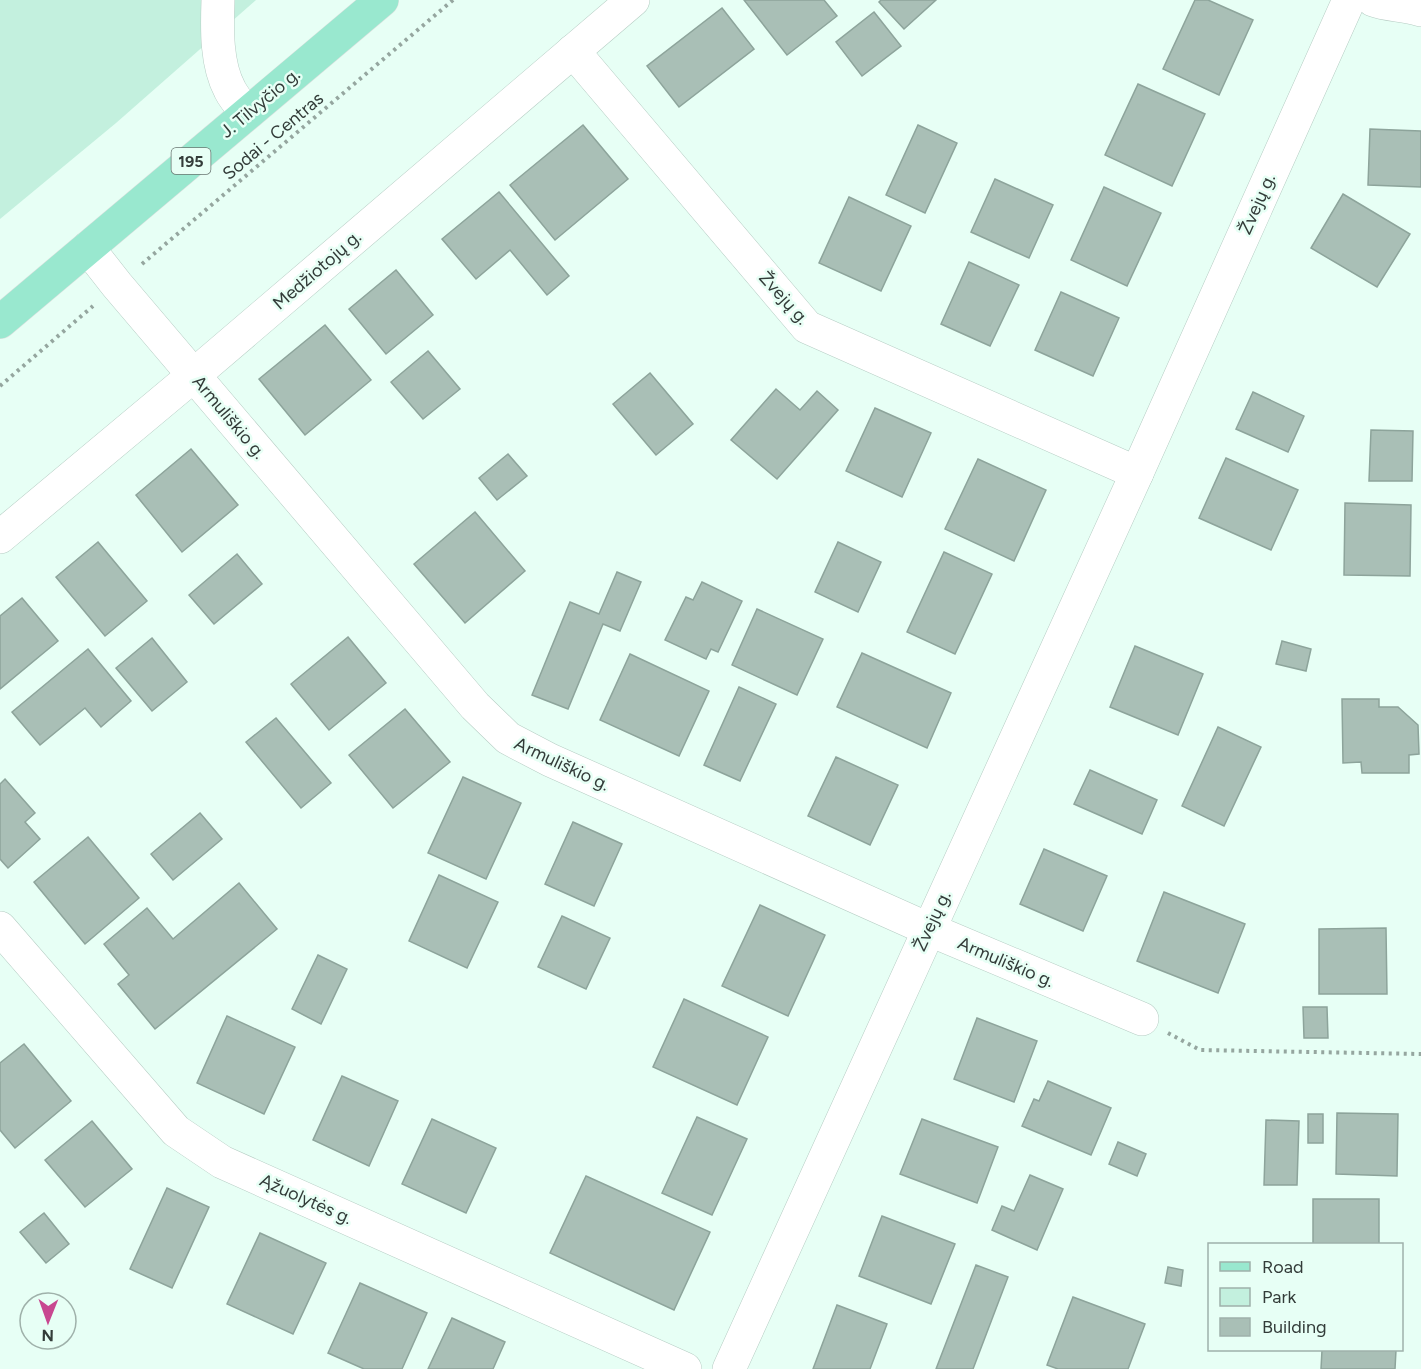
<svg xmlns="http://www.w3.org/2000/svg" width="1421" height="1369" font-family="Figtree,sans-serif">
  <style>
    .green { fill: #c3f0de }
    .building { fill: #a9bfb6; stroke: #8da49b; stroke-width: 1.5 }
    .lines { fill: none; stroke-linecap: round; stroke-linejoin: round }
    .minor-casing { stroke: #b6cdc4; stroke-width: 34 }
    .major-casing { stroke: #dee0df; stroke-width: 34 }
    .path { stroke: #95a69f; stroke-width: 4; stroke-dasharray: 3 4.5; stroke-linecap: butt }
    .minor { stroke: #fff; stroke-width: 33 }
    .major { stroke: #99e8cf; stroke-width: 33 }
    .labels { text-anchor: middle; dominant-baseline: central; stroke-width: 5; stroke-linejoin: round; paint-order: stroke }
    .shield { fill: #e7fff5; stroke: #697671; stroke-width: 1.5 }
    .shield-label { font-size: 16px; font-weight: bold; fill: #333c39 }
    .street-label { font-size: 18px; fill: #333c39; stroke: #e7fff5 }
  </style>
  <rect width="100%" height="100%" fill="#e7fff5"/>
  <!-- green -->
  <path class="green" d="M0,0H256L116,123L0,219Z"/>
  <!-- building -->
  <g class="building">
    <path d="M744,0H824L837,16L787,55Z"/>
    <path d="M881,0H936L904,29L879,2Z"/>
    <path d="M1195,0H1208L1253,20L1219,95L1163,69Z"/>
    <path d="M722,8L754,49L679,107L647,66Z"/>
    <path d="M874,12L901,46L862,76L836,42Z"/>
    <path d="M1138,84L1205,114L1172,186L1105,155Z"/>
    <path d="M583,125L628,179L555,240L510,185Z"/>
    <path d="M918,125L957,143L925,213L886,195Z"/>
    <path d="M1370,129L1421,131V187L1368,185Z"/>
    <path d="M995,179L1053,205L1029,258L971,232Z"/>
    <path d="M1104,187L1161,213L1127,286L1071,260Z"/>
    <path d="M499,192L569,276L547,295L510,250L476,279L442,239Z"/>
    <path d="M1343,194L1410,234L1377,287L1311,248Z"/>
    <path d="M849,197L911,226L881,291L819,263Z"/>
    <path d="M969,262L1019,285L990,346L941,324Z"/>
    <path d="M396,270L433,315L386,354L349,309Z"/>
    <path d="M1061,292L1119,318L1093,376L1035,350Z"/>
    <path d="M325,325L371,380L305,435L259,379Z"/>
    <path d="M428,351L460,389L423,419L391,382Z"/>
    <path d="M650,373L693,424L656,455L613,404Z"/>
    <path d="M776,389L800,410L817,391L838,410L777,479L731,440Z"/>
    <path d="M1253,392L1304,416L1288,452L1236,429Z"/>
    <path d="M875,408L931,433L902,497L846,471Z"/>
    <path d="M1371,430L1413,431L1412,481H1369Z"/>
    <path d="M191,449L238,505L182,552L136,495Z"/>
    <path d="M508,454L527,476L497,500L479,478Z"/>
    <path d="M1226,458L1298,490L1271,550L1199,518Z"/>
    <path d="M978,459L1046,490L1014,561L945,529Z"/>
    <path d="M1345,503L1411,505L1410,576L1344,575Z"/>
    <path d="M475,512L525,571L465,623L414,564Z"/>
    <path d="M98,542L147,601L105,636L56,577Z"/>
    <path d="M838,542L881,562L858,612L815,592Z"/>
    <path d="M944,552L992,574L955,654L907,632Z"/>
    <path d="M237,554L262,584L214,624L189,595Z"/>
    <path d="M617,572L641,582L620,631L603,624L568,709L532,695L570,602L599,614Z"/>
    <path d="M702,582L742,601L718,652L711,649L706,659L665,640L686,597L693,600Z"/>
    <path d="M22,598L58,641L0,689V616Z"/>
    <path d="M757,609L823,639L797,695L732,665Z"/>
    <path d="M348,637L386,683L329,730L291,684Z"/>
    <path d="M152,638L187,682L152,711L116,668Z"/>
    <path d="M1282,641L1311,649L1306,671L1276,664Z"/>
    <path d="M1135,646L1203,674L1178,735L1110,707Z"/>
    <path d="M88,649L131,701L101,727L85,708L40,745L12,712Z"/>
    <path d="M862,653L951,693L927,748L837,707Z"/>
    <path d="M630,654L709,691L679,756L600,720Z"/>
    <path d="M739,687L776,704L740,781L704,765Z"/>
    <path d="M1342,699H1379V707H1398L1418,725L1419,754L1409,755V773H1362L1361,762L1343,763Z"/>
    <path d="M405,709L450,762L393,808L349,755Z"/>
    <path d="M276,718L331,783L301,808L246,742Z"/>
    <path d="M1218,727L1261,747L1224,826L1182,806Z"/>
    <path d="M836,757L898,785L870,845L808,816Z"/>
    <path d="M1090,770L1157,800L1142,834L1074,804Z"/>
    <path d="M463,777L521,803L486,879L428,853Z"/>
    <path d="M5,779L35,813L25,822L40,839L8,868L0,859V784Z"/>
    <path d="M200,813L222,839L173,880L151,854Z"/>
    <path d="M573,822L622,844L594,906L545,884Z"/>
    <path d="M88,837L139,898L85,944L34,882Z"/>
    <path d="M1044,849L1107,876L1083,931L1020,904Z"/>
    <path d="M439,875L498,902L467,968L409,941Z"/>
    <path d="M239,883L277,929L155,1029L118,984L129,975L104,944L147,908L173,939Z"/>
    <path d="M1164,892L1245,924L1218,993L1137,961Z"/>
    <path d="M760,905L825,935L788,1016L722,986Z"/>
    <path d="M562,916L610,938L586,989L538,967Z"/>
    <path d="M1386,928L1387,994H1319V929Z"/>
    <path d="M318,955L347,969L321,1024L292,1009Z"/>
    <path d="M684,999L768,1037L737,1105L653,1067Z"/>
    <path d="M1303,1007H1327L1328,1038H1304Z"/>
    <path d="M227,1016L295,1047L264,1114L197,1083Z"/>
    <path d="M977,1018L1037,1041L1014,1102L954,1079Z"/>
    <path d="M24,1044L71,1101L15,1148L0,1130V1063Z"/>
    <path d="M342,1076L398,1101L369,1166L313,1140Z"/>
    <path d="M1048,1081L1111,1108L1091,1155L1022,1126L1034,1099L1039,1101Z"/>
    <path d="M1337,1113L1398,1114L1397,1176L1336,1174Z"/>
    <rect x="1308" y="1114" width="15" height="29"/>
    <path d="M697,1117L747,1139L712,1215L662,1193Z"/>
    <path d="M432,1119L496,1148L466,1213L402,1184Z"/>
    <path d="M922,1119L998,1147L977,1203L900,1174Z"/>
    <path d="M1266,1120L1299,1121L1297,1185H1264Z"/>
    <path d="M92,1121L132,1169L85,1207L45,1160Z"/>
    <path d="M1118,1142L1146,1154L1137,1176L1109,1164Z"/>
    <path d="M1030,1175L1063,1189L1037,1250L992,1230L1002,1206L1014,1211Z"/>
    <path d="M586,1176L710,1232L674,1310L550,1253Z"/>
    <path d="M167,1188L209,1207L172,1288L130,1269Z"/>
    <rect x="1313" y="1199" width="66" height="45"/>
    <path d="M44,1213L69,1244L46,1263L20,1232Z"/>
    <path d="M882,1216L955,1244L931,1304L859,1276Z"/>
    <path d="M260,1233L326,1263L293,1334L227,1304Z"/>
    <path d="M976,1265L1008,1277L973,1369H936Z"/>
    <path d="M1168,1267L1183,1270L1181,1286L1165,1283Z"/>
    <path d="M360,1283L427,1313L402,1369H364L328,1353Z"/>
    <path d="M1073,1297L1145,1324L1128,1369H1058L1047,1365Z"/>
    <path d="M837,1305L887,1324L870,1369H813Z"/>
    <path d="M452,1318L505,1342L493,1369H428Z"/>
    <path d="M1322,1350H1396L1395,1369H1321Z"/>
  </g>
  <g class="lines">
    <defs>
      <g id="minor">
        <path d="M218,0C217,29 216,64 230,90C234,98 241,106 247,113"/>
        <path d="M1373,0C1388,6 1405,4 1421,10"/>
        <path d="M573,51L807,327L1137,473"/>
        <path d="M88,248L117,285L475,706L508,738L550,760L928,929L1142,1019"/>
        <path d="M0,537L194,375L633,0"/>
        <path d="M0,928L176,1131L222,1162L685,1369"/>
        <path d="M729,1369L1137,473L1349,0"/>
      </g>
      <path id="major" d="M0,322L382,0"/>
    </defs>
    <!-- minor casing -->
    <use href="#minor" class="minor-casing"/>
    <!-- major casing -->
    <use href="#major" class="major-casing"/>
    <!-- path -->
    <g class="path">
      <path d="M142,264L453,0"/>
      <path d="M0,386L93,306"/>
      <path d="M1168,1033L1200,1050L1421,1054"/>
    </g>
    <!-- minor -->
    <use href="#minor" class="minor"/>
    <!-- major -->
    <use href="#major" class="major"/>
  </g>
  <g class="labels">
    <!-- shield labels -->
    <rect class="shield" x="171.5" y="148" width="39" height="26" rx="4.5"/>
    <g class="shield-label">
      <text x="191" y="161">195</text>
    </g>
    <!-- street labels -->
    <g class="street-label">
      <text transform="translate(260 103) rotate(-40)">J. Tilvyčio g.</text>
      <text transform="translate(273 136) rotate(-40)">Sodai - Centras</text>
      <text transform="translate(1257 204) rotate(-66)">Žvejų g.</text>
      <text transform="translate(317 270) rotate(-41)">Medžiotojų g.</text>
      <text transform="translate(784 298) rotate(48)">Žvejų g.</text>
      <text transform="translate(229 417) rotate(50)">Armuliškio g.</text>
      <text transform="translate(562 764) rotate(25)">Armuliškio g.</text>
      <text transform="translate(932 921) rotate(-65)">Žvejų g.</text>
      <text transform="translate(1006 962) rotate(23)">Armuliškio g.</text>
      <text transform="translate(306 1199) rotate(24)">Ąžuolytės g.</text>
    </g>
  </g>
  <!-- legend -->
  <rect x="1208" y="1243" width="195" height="108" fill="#e7fff5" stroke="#9fb1aa" stroke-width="1.5"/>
  <rect x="1220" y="1262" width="30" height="9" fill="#99e8cf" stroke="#9fb1aa" stroke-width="1.5"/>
  <text x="1262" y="1273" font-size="18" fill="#333c39">Road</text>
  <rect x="1220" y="1288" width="30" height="18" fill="#c3f0de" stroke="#9fb1aa" stroke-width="1.5"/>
  <text x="1262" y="1303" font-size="18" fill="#333c39">Park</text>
  <rect x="1220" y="1318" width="30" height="18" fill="#a9bfb6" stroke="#9fb1aa" stroke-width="1.5"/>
  <text x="1262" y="1333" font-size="18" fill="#333c39">Building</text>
  <!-- north arrow -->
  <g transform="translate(48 1321) rotate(181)"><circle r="28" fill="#e7fff5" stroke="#9fb1aa" stroke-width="1.5"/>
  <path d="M0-4.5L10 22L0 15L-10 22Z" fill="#c84790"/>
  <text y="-9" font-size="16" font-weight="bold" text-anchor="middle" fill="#333c39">N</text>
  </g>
</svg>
